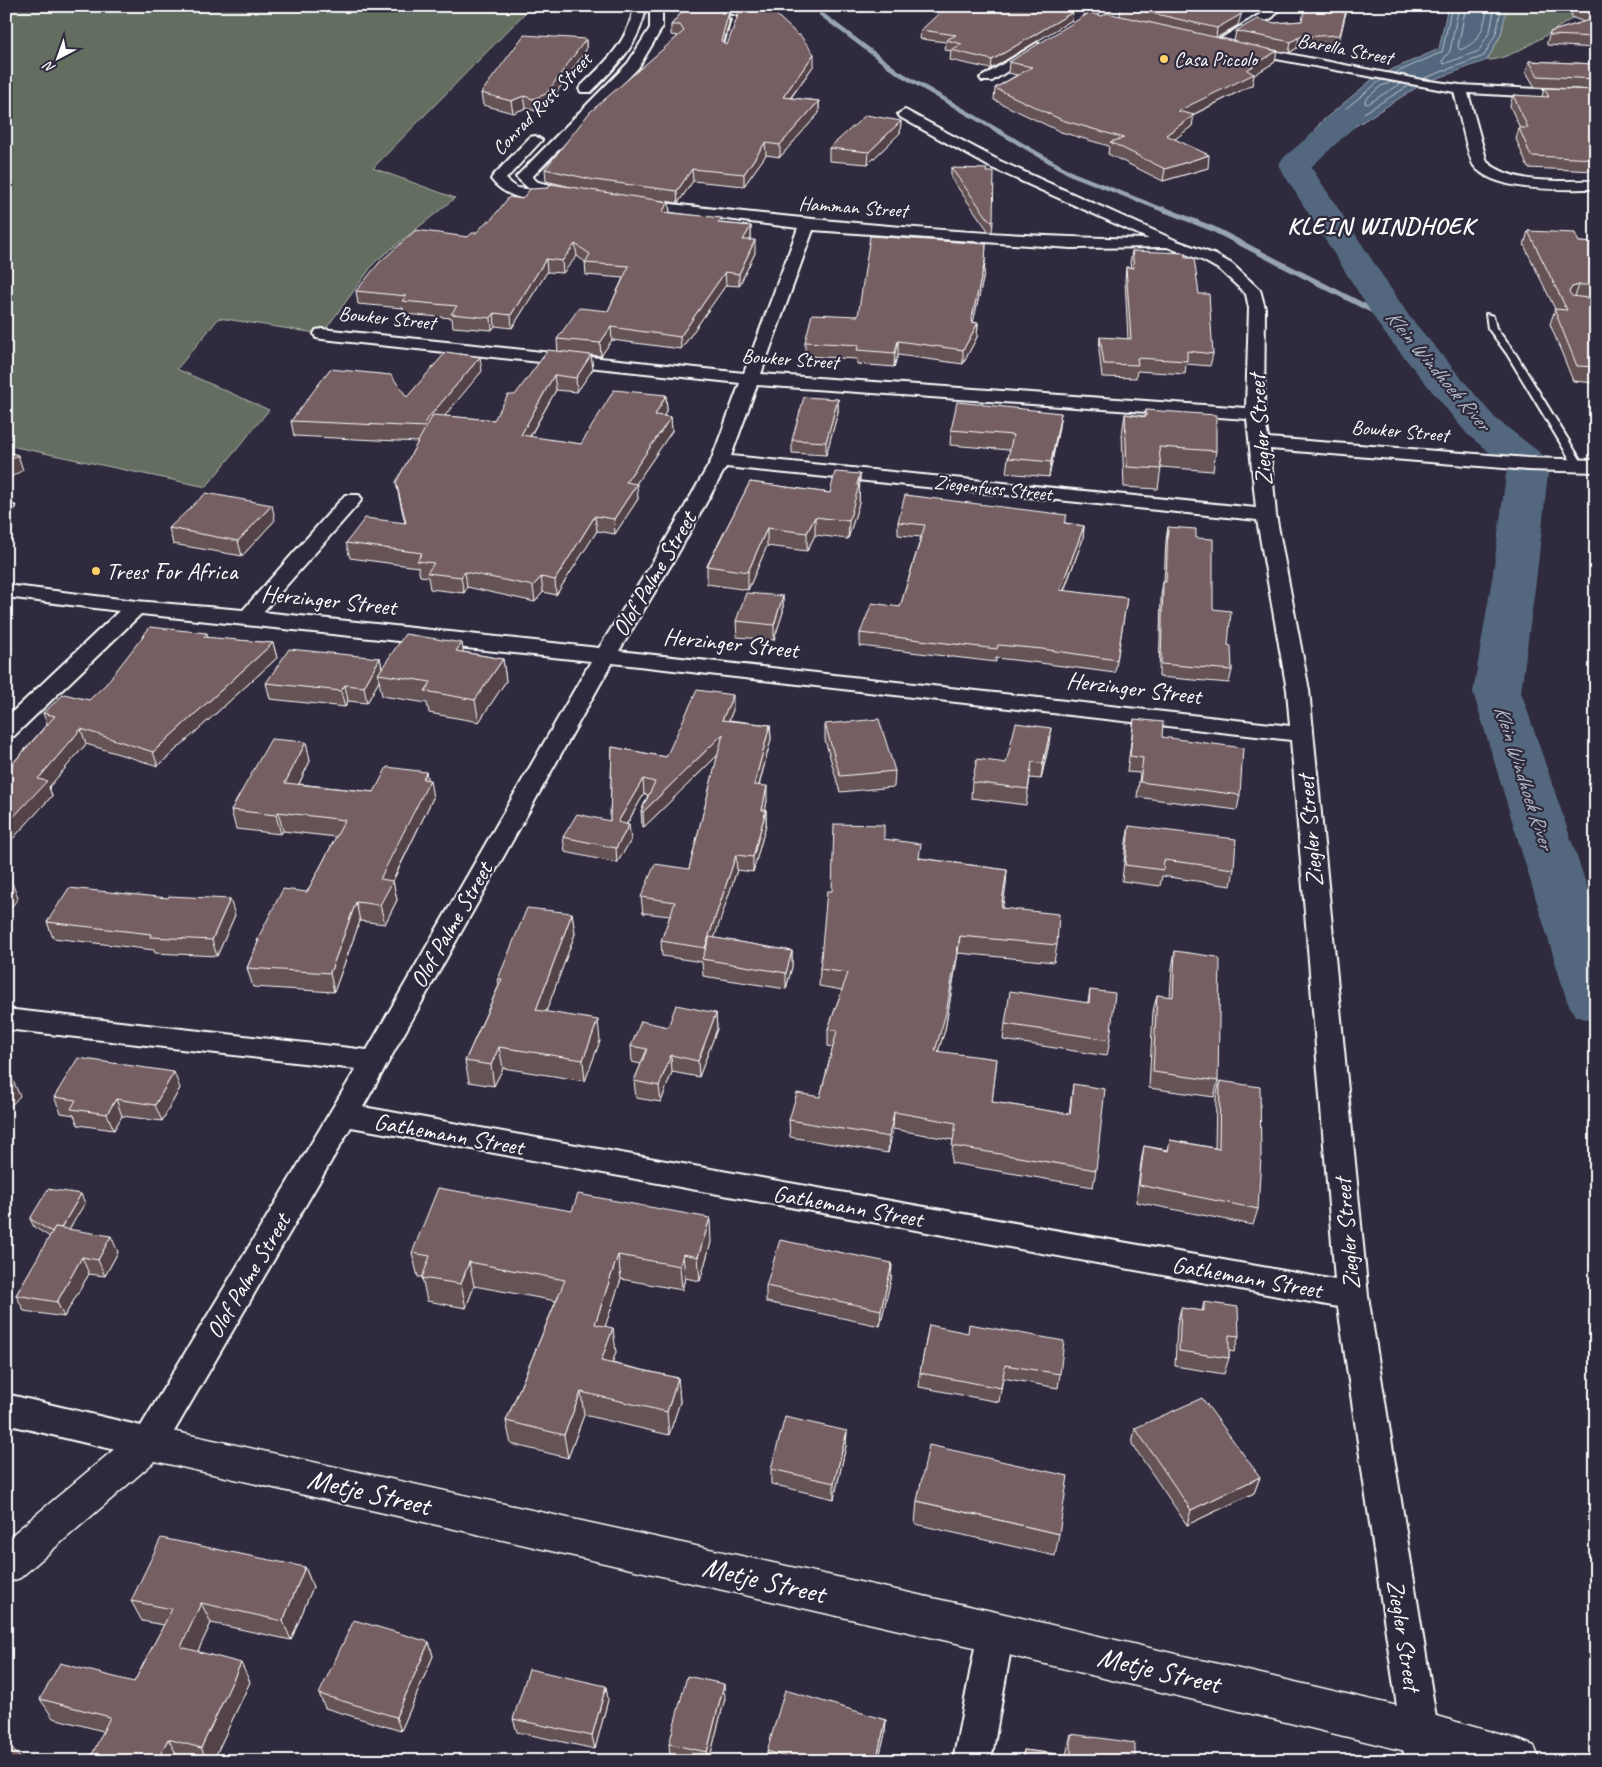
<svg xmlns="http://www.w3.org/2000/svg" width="1602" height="1767" font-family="Caveat,sans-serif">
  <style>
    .green { fill: #646e61; stroke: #b2b6b0 }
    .water { fill: #52677e; stroke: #97a4b2 }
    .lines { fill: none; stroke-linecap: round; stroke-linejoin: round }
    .shore { stroke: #bac2cb; stroke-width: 1 }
    .stream-far1 { stroke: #97a4b2; stroke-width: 4.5 }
    .stream { stroke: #97a4b2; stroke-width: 5.5 }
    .river { fill: #52677e; fill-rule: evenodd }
    .service-casing { stroke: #fff; stroke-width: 4 }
    .minor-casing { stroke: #fff; stroke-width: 4 }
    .tertiary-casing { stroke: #fff; stroke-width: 3 }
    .service { fill: #2f2a3d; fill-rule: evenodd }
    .minor { fill: #2f2a3d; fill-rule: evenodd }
    .tertiary { fill: #2f2a3d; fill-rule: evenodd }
    .wall { fill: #655256; stroke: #fff }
    .shaded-wall { fill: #534246; stroke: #fff }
    .building { fill: #765f64; stroke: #fff }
    .poi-dot { fill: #ffd166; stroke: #2f2a3d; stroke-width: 2 }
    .labels { text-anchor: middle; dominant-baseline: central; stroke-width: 4.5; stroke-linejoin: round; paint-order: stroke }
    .far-street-label { font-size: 20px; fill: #fff; stroke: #2f2a3d }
    .far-poi-label { font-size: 20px; fill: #fff; stroke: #2f2a3d; text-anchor: start }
    .far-water-label { font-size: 21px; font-style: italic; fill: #b1bbc5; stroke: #2f2a3d }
    .far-district-label { font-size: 24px; font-weight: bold; letter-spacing: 1px; fill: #fff; stroke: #2f2a3d }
    .street-label { font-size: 24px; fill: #fff; stroke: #2f2a3d }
    .poi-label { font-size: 24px; fill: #fff; stroke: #2f2a3d; text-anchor: start }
    .near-street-label { font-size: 29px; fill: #fff; stroke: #2f2a3d }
  </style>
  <rect width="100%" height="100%" fill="#2f2a3d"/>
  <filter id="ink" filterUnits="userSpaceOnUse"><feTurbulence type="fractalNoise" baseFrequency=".02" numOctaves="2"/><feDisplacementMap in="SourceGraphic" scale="10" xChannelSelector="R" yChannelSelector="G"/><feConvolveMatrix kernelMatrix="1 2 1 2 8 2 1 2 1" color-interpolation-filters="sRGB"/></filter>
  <g filter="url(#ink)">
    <!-- green -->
    <g class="green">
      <path d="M6,6H451L452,10L526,12L373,168L455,198L375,262L322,334L219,318L177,369L269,410L206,487L6,445Z"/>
      <path d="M1507,6H1591C1569,20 1511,62 1487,60L1501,35Z"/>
    </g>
    <!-- water -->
    <path class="water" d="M1448,6H1507L1501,34L1487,60L1422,84L1294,165L1320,123L1375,77L1439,49Z"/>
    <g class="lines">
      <!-- shore -->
      <g class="shore">
        <path d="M1459,6L1450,51L1442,61L1444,64L1479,51L1490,31L1495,6"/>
        <path d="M1466,6L1458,47L1460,50C1482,41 1483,28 1488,6"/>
        <path d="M1395,73L1442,52L1452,6"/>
        <path d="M1422,79L1484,56L1496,33L1502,6"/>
        <path d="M1381,80L1324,126L1316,142L1410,85"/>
        <path d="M1392,82L1381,86L1365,100V103L1368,104L1401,83"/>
      </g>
      <!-- stream-far1 -->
      <path class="stream-far1" d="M824,6L821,14L899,73L1072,174L1166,211"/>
      <!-- stream -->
      <path class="stream" d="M1163,209L1213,229L1395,322"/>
      <!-- river -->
      <path class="river" d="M1351,107L1362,110L1366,116L1311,167L1409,316L1495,418L1543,455L1549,464L1537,573L1521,692L1596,913V1022L1575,1016L1567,1001L1473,692L1493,573L1507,467L1467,434L1382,330L1278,165L1283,158L1340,110Z"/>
      <defs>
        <g id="service">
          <path d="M686,6H697L736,17L739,21L730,46L725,45L732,19Z"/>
          <path d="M1486,314L1493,316L1496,328L1515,353L1583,464L1581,466H1575L1573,464L1507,354L1488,328Z"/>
          <path d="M6,501L15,507L6,514Z"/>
        </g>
        <g id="minor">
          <path d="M634,6H646C641,43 616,67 591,92H581L579,89L581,86C605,63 629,41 634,6Z"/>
          <path d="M650,6H662V28L638,68L532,177L538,182L585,193L587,196L585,199L580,200L550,193L549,198C529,203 503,196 491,179L493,176L530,137L535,136L542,140L506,179L517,188L536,190L528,188L516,177L628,63L650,28Z"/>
          <path d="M1089,6H1101L1095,18L1091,19L1085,15Z"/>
          <path d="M1269,6H1282L1273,17L1222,47H1214L1212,44L1265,11Z"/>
          <path d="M1037,43L1043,47L1041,50L992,81H982L980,78Z"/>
          <path d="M1242,45L1422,80L1460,85L1596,92V100L1468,93L1487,162C1516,186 1561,180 1596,181V189C1565,189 1495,193 1474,166C1468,158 1458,106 1454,92L1238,52L1236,49Z"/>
          <path d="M905,110L1000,161L1177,241L1216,255L1232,264L1260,290L1265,308L1264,414L1268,438L1528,458L1596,460V472L1528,470L1270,449L1276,515L1309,690L1368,1296L1443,1761H1405L1338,1307L351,1127L161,1454L149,1458L6,1424V1394L141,1426L356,1069L6,1029V1009L367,1050L591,661L141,614L14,736L6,738V718L119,611L6,597V585L136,601L243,610L345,495H359L362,499L359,503L263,612L599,648L657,555L711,461L740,383L322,339L316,338L314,334L316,330L322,329L744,373L798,228L632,207L630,204L637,200C807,220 977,237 1149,239L990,167L900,117L898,114ZM813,230L1071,248L1167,247L1204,261L1220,270L1246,294L1249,308L1246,408L761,374ZM757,385L1247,419L1256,508L731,456ZM726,467L1257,520L1287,690L1290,726L619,651L677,555ZM612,663L1291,740L1335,1280L363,1107Z"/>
          <path d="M996,1614L1009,1619L1014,1632L991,1761H953L978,1632L983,1619Z"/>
        </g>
        <path id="tertiary" d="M149,1426L996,1612L1419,1711L1519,1740L1534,1746L1540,1761H1447L996,1652L155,1461L20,1578L6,1583V1540L136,1431Z"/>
      </defs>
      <!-- service casing -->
      <use href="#service" class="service-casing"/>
      <!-- minor casing -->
      <use href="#minor" class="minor-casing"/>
      <!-- tertiary casing -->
      <use href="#tertiary" class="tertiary-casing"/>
      <!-- service -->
      <use href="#service" class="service"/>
      <!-- minor -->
      <use href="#minor" class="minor"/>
      <!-- tertiary -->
      <use href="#tertiary" class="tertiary"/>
    </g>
    <!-- wall -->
    <g class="wall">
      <path d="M687,6H736L730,13H729V23L724,43L727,45L814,65L791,98L819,101V113L780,157L766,155L744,186L693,181L678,203L656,200L669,202L670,213L722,223L751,226V238L750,240L755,253L739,286L726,285L681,349L612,340L601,356L591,355L593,369L577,392L556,390L530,437L581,444L666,395L667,410L663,416L671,417L672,431L636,484L638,499L615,534L597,531L556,595L543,592L535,602L467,587L464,593L430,589L428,577L420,576L418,567L350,558L346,543L405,523L399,497L396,482L418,442L294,436L291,421L407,397L482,371L444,416L494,420L515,395L558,352L557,339L608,311L623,278L586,275L585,262L577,256L563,273L547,272L512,328L495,326L492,330L453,327L452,318L404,314L403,308L358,304L356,291L476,233L490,221L522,199L575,188L546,181L545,169L678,36L671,35V25Z"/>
      <path d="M1121,6L1238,25L1217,37L1234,41L1236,31L1275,23L1302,21L1346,13L1338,46L1297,48L1289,53L1269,49L1275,62L1254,75L1252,85L1193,115L1192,126L1175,139L1208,168L1163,181L1108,154L1109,146L1061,132L994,100L995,88L1017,75L1008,73L1009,62L1102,16H1120Z"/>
      <path d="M1574,6H1596V48L1547,45V42L1550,32L1584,22L1571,17Z"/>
      <path d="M1072,20L991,69L950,60L951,51L945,50L946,42L920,39L921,30Z"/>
      <path d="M586,39V50L547,106L535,111L526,108L513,113L483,105L481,93Z"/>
      <path d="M1529,61L1596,64V90L1535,87L1526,72Z"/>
      <path d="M1544,88L1596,90V171L1528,168L1516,139L1519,128H1520L1510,106L1513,95L1542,97Z"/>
      <path d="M901,121L900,133L868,164L829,161V148Z"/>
      <path d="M951,168L986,172L993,222L992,232H989L951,178Z"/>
      <path d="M1528,231L1579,242L1596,243V383L1573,381L1550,324L1555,309L1524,245Z"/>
      <path d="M986,244L984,275L973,322L978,323L977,337L963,364L898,355L894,367L857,364V359L805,356V342L858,316Z"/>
      <path d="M1132,251L1185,258L1199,294L1213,354L1210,366L1186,364L1185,374L1137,371L1136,378L1102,377L1099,350L1100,337L1128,339L1125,280L1126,267L1131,268L1130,263Z"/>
      <path d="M838,399V412L826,455L792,453V440Z"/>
      <path d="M1146,410L1216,451L1213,471L1161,467L1158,489L1124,487L1122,434L1125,414L1145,416Z"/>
      <path d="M1059,427L1049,477L1006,473L1008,458L1010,450L950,445L951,430Z"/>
      <path d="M860,474L859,503L848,539L815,535L807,551L767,546L748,590L707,584V566L750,482L830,493Z"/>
      <path d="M275,520L242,556L173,544L169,528Z"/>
      <path d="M898,522L1066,523L1084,526L1083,539L1064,591L1127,598L1115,673L1040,663L996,658V662L860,646V633L900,607L921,537L898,535Z"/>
      <path d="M1168,527L1196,538L1213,609L1228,645L1232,670L1229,683L1159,677L1161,595L1163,582H1164L1166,540Z"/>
      <path d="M783,596V612L774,640L737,637L736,621Z"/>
      <path d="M207,633L208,638L273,643L277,658L158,766L86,744L49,787L52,796L6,846V771L47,724L43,713L89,700Z"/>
      <path d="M463,652L503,659L506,681L479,722L429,713L427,703L382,696L379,681L367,703L348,701L345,707L270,699L266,683L380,658L382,668Z"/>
      <path d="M733,710L729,720L770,725L771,739L759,786L767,801L765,810H766V825L753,872L737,870L714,938L792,951V967L786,989L703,976L702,962L662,956L661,941L670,916L643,913L641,897L689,869L718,755L644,827L642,826L641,811L648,795L644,794L627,824L631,840L617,863L565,852L563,837L610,821L612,747L666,757Z"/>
      <path d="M1134,719L1162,737L1240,795L1237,810L1137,797L1140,773L1127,772Z"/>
      <path d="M825,724L895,771L894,787L840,792L825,740Z"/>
      <path d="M306,742L310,761L299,784L374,792L426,772L427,779L433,798L393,881L397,900L385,924L360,921L334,992L253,987L247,968L258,942L257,940L307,892L336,837L283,831L281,834L236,829L231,810Z"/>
      <path d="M1049,744L1041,779L1030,778L1026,805L971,798L972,782L1006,763Z"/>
      <path d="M1129,826L1234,869L1231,886L1162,876L1160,886L1122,881L1126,842Z"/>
      <path d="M884,839L920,858L1007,870L1002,908L1057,945L1054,962L958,953L945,1030L938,1052L997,1059L992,1102L1069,1114L1073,1084L1096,1170L1093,1187L951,1163L953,1140L893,1129L888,1153L790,1137L789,1120L820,1097L833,1047L828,1046V1029L842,990L819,986L820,969L832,891Z"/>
      <path d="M572,913L575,934L546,1012L600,1041L585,1081L503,1068L494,1086L469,1082L465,1061L499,985L498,979Z"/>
      <path d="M235,915L217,956L155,953L154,950L53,938L47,922Z"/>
      <path d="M1175,951L1218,1081L1214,1097L1149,1088L1153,1011L1157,995L1170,997L1172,968Z"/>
      <path d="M1090,990L1110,1040L1107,1056L1003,1040L1005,1024L1088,1002Z"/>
      <path d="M716,1013L717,1029L699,1077L672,1072L661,1102L636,1098L634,1081L641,1064L632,1062L631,1046L668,1027Z"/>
      <path d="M1220,1081L1258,1209L1253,1225L1136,1202L1141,1162L1144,1146L1168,1150L1170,1140L1215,1148L1216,1097Z"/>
      <path d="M180,1088L162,1121L122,1116L114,1130L78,1125L74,1115L61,1113L54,1097Z"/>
      <path d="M85,1203L69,1229L118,1252L105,1276L89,1274L64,1317L24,1311L16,1295L50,1237L34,1227L30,1219Z"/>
      <path d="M711,1242L700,1281L685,1278L682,1290L621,1279L605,1326L616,1352L612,1363L678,1378L680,1402L669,1435L584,1415L568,1458L511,1444L506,1421L556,1301L474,1286L466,1308L427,1301L422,1277H418L412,1253Z"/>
      <path d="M892,1263L891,1279L880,1326L766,1302V1286Z"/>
      <path d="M1204,1302L1239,1336L1234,1352L1229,1351V1358L1224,1374L1175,1366L1177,1324L1181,1308L1202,1311Z"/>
      <path d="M929,1325L1060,1374L1058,1388L1003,1378L999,1402L919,1387L920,1373Z"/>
      <path d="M1135,1428L1260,1477L1254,1493L1187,1525L1132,1444Z"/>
      <path d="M847,1431L846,1446L834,1499L771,1484V1469Z"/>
      <path d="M917,1501L1059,1534L1055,1556L915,1524Z"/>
      <path d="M305,1567L313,1587L291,1640L211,1623L198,1651L250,1682L213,1761H192L178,1757L103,1731L53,1718L40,1699L134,1682L164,1625L142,1621L131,1601Z"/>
      <path d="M429,1642L433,1656L401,1731L325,1708L319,1694Z"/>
      <path d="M725,1698L709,1761H686L670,1757L669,1744Z"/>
      <path d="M608,1700L595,1749L517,1732L513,1719Z"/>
      <path d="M886,1720L885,1734L878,1761H767V1751Z"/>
      <path d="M1071,1734L1135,1761H1021L1024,1750L1066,1755Z"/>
    </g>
    <!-- shaded-wall -->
    <g class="shaded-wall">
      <path d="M730,6H736L730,13Z"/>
      <path d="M1243,6H1244L1238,25L1216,38L1217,28Z"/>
      <path d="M729,12V23L721,53V41Z"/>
      <path d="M1073,12L1072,20L991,69L992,60Z"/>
      <path d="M1299,37L1297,48L1289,53L1291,42Z"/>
      <path d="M586,39V50L547,106L535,111L533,99Z"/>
      <path d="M1277,51L1275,62L1254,75L1252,85L1176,123L1178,111Z"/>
      <path d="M814,54V65L783,108V97Z"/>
      <path d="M524,96L526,108L513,113L511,101Z"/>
      <path d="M819,101V113L780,157V145Z"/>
      <path d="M1194,115L1192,126L1165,147L1166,135Z"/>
      <path d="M901,121L900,133L868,164L869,152Z"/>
      <path d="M765,143L766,155L744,186V174Z"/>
      <path d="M1209,155L1208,168L1163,181L1165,169Z"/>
      <path d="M692,169L693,181L678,203L677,191Z"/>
      <path d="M669,202L670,214L662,212Z"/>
      <path d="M751,226V238L743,252V240Z"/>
      <path d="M755,240V253L739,286V274Z"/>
      <path d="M575,244L577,256L563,273L562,261Z"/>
      <path d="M546,259L547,272L512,328L511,315Z"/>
      <path d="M985,261L984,275L970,336L971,322Z"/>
      <path d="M725,272L726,285L681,349L680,337Z"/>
      <path d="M1579,285L1574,299L1567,301L1564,307L1569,292L1572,287Z"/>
      <path d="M494,313L495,326L492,330L491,318Z"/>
      <path d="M978,323L977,337L963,364V350Z"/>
      <path d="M611,327L612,340L601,356L600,343Z"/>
      <path d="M898,341V355L894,367L895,353Z"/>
      <path d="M591,355L593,369L577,392L576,378Z"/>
      <path d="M480,357L482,371L428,436L426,427L424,423Z"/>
      <path d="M554,375L556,390L522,450L521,435Z"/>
      <path d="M666,395L667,410L656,429L655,415Z"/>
      <path d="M838,399V412L826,455V442Z"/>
      <path d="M1061,413L1059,427L1049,477L1051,462Z"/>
      <path d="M671,417L672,431L627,497L626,482Z"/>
      <path d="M18,455L23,470L6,480V462Z"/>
      <path d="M860,474L859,503L848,539L849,521Z"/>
      <path d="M637,484L638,499L615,534L614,519Z"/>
      <path d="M272,505L275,520L242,556L238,541Z"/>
      <path d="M595,516L597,531L556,595L555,580Z"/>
      <path d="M815,517V535L807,551V533Z"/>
      <path d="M1084,526L1083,539L1059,603L1060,590Z"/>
      <path d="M767,528V546L748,590V572Z"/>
      <path d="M465,572L467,587L464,593L461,577Z"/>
      <path d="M541,577L543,592L535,602L533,586Z"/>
      <path d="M783,596V612L774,640V625Z"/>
      <path d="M273,643L277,658L158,766L153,752Z"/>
      <path d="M462,643L465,665L456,651Z"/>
      <path d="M380,658L383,674H378L379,681L367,703L364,687Z"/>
      <path d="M503,659L506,681L479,722L475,700Z"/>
      <path d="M345,685L348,701L345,707L341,691Z"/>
      <path d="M733,695V710L723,734L722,720Z"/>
      <path d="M770,725L771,739L755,800L754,785Z"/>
      <path d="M1051,728L1049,744L1041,779L1043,763Z"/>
      <path d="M81,729L86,744L49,787L52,796L6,846V825L38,779Z"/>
      <path d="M723,734L724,749L644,827L643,812Z"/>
      <path d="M306,742L310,761L290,802L285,783Z"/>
      <path d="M426,772L428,783L430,780L433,798L391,884L393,881L397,900L385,924L380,905V879Z"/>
      <path d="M643,779L644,794L619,837L618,822Z"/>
      <path d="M767,786V801L762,825V810Z"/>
      <path d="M766,810V825L753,872V857Z"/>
      <path d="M278,812L283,831L281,834L276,815Z"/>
      <path d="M629,825L631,840L617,863L616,848Z"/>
      <path d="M736,855L737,870L707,960H706L705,948Z"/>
      <path d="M1007,870L1006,886L1000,925L1001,908Z"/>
      <path d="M8,873L18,898L6,915V876Z"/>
      <path d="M230,899L235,915L217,956L212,940Z"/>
      <path d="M356,902L360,921L334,992L330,973Z"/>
      <path d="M572,913L575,934L539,1031L536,1010Z"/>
      <path d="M960,936L958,953L945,1030L933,1068L935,1051Z"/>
      <path d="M792,951V967L786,989V973Z"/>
      <path d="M716,1013L717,1029L699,1077L698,1061Z"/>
      <path d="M598,1020L600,1041L585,1081L583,1060Z"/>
      <path d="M499,1047L503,1068L494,1086L491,1065Z"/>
      <path d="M671,1055L672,1072L661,1102L659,1086Z"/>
      <path d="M9,1072L20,1096L6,1111V1075Z"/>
      <path d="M174,1072L180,1088L162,1121L155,1105Z"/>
      <path d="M116,1099L122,1116L114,1130L107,1114Z"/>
      <path d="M894,1112L893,1129L888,1153L889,1137Z"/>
      <path d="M81,1194L85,1203L61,1243L57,1235Z"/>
      <path d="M710,1218L711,1242L700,1281L698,1257Z"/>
      <path d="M111,1236L118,1252L105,1276L98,1260Z"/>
      <path d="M683,1254L685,1278L682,1290L680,1266Z"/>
      <path d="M618,1255L621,1279L598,1348L595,1324Z"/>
      <path d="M82,1257L89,1274L64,1317L57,1302Z"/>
      <path d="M469,1262L474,1286L466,1308L461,1284Z"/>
      <path d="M892,1263L891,1279L880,1326L881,1310Z"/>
      <path d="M613,1328L616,1352L605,1384L601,1361Z"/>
      <path d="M678,1378L680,1402L669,1435L667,1412Z"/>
      <path d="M581,1392L584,1415L568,1458L564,1435Z"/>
      <path d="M847,1431L846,1446L834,1499V1483Z"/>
      <path d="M1260,1477L1254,1493L1187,1525L1191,1510Z"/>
      <path d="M305,1567L313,1587L291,1640L283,1621Z"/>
      <path d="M201,1603L211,1623L191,1666L181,1647Z"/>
      <path d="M429,1642L433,1656L401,1731L396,1717Z"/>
      <path d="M241,1663L250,1682L213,1761H208L201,1748Z"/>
      <path d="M724,1684L725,1698L709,1761H708L707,1752Z"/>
      <path d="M606,1686L608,1700L595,1749L592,1736Z"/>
      <path d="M886,1720L885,1734L878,1761H876Z"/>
      <path d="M168,1739L178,1757L177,1761H157Z"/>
    </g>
    <!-- building -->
    <g class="building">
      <path d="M687,6H718L725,8L721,13L729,12L721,41L727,45L740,10L768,7L798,35H800L814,54L783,97L819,101L780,145L765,143L744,174L692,169L677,191L594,180L545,169L590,112L684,31L680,25H671Z"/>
      <path d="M947,6H1049L1073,12L992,60L951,50L962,44L946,40L956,35L921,30Z"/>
      <path d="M1121,6H1243L1240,15L1217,28Z"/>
      <path d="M1305,6H1347L1340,35L1299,37L1291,42L1236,31L1257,19L1275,23L1302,21Z"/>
      <path d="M1574,6H1596V14L1574,7Z"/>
      <path d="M1089,13L1102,16L1107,13L1277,51L1247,70L1254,74L1178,111L1194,115L1166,135L1209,155L1165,169L1110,142L1124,138L1062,120L995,88L1032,67L1009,62Z"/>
      <path d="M1596,18V37L1550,35V32Z"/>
      <path d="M524,35L586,39L546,94L533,99L524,96L511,101L481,93Z"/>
      <path d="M1529,61L1596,64V79L1538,76Z"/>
      <path d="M1544,88L1596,90V159L1531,156L1519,128H1528L1513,95L1549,97Z"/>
      <path d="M866,115L901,121L869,152L829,148Z"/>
      <path d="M951,168L987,169L986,172H994L993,222L990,221Z"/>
      <path d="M551,184L669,202L662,212L722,218L718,223L751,226L743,240H755L739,274L725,272L680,337L611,327L600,343L557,339L579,308L608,311L629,266L585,263L590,254L575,244L562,261L546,259L511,315L494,313L491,318L451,314L457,306L402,301L406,296L356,291L379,263L416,230L468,237L472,233H476L487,221H490L509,197L522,199L530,189L548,188Z"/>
      <path d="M1528,231L1575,233L1579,242L1596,243V285H1579L1572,287L1569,292L1572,296L1596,299V367L1577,366L1554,309L1567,310Z"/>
      <path d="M870,236L986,244L985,261L971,322L978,323L963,350L898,341L895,353L857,350L859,345L805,342L812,314L858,316Z"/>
      <path d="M1132,251L1185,253V258H1194L1199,294H1209L1213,354L1187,351V361L1137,358L1138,365L1104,364L1100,337L1131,339L1126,267L1134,268Z"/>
      <path d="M548,350L591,355L576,378L554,375L521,435L581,444L614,390L666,395L655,415L671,417L626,482L637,484L614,519L595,516L555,580L541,577L533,586L465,572L461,577L427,573L434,563L417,561L422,553L346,543L365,518L406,523L396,482L426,427L291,421L330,369L391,375L407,397L446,352L480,357L424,423L427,426L433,415L494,420L508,395H515Z"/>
      <path d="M804,397L838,399L826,442L792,440Z"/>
      <path d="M957,402L1061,413L1051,462L1008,458L1013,435L951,430Z"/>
      <path d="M1146,410L1216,415V451L1159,447L1161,469L1127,467L1125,414L1146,417Z"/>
      <path d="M6,451L18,455L6,462Z"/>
      <path d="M835,472L860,474L857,485H859L849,521L815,517L807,533L767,528L748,572L707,566L750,482L830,493Z"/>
      <path d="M206,493L272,505L238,541L169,528Z"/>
      <path d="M905,495L1067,515L1064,523L1084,526L1060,590L1127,598L1117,660L1042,649L998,645L997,649L860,633L872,603L900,607L925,525L898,522Z"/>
      <path d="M1168,527L1196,529V538L1213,539V609L1231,611L1228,645L1231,646L1232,670L1161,664L1163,582H1166Z"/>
      <path d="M746,593L783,596L774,625L736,621Z"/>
      <path d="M150,627L207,633L204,637L273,643L153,752L81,729L38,779L47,781L6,825V771L55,716L43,713L64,694L89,700L106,684Z"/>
      <path d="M405,634L462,643L456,651L503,659L475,700L425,691L431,682L378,674Z"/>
      <path d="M289,649L380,658L364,687L345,685L341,691L266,683Z"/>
      <path d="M697,690L733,695L722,720L770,725L754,785L767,786L762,810H766L753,857L736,855L705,948L661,941L675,902L641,897L655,864L689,869L723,734L643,812L641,811L655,782L643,779L618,822L629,825L616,848L563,837L577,814L610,821L612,747L666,757Z"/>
      <path d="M879,719L895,771L840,776L825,724Z"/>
      <path d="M1134,719L1163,722L1162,737L1243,748L1240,795L1140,782L1143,758L1130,756Z"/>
      <path d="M1016,723L1051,728L1043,763L1032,762L1028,789L972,782L977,759L1006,763Z"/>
      <path d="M271,739L306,742L285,783L374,792L387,767L426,772L423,779L430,780L380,879L393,881L380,905L356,902L330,973L247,968L259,940H257L283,889L307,892L345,820L278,812L276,815L231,810Z"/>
      <path d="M834,824L884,825V839L921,844L919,858L1007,870L1001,908L1059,914L1057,945L960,936L946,1013L935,1051L997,1059L992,1102L1070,1114L1073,1084L1105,1089L1096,1170L952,1146L956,1123L894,1112L889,1137L789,1120L797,1093L820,1097L837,1031L828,1029L848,973L820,969L827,891H832Z"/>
      <path d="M1129,826L1236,839L1234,869L1164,860L1163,870L1125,865Z"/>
      <path d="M69,888L168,898L169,896L230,899L212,940L150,937L151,934L47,922Z"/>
      <path d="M527,908L572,913L536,1010L598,1020L583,1060L499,1047L491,1065L465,1061L502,979H498Z"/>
      <path d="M710,937L792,951L786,973L702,959Z"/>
      <path d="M1175,951L1217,957L1220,960L1218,1081L1153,1072L1157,995L1173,997Z"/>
      <path d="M1090,990L1115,993L1110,1040L1005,1024L1010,991L1089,1003Z"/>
      <path d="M676,1005L716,1013L698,1061L671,1055L659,1086L634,1081L647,1049L631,1046L641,1021L668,1027Z"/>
      <path d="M78,1058L174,1072L155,1105L116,1099L107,1114L71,1109L76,1100L54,1097Z"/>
      <path d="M1220,1081L1260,1087L1261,1157L1258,1209L1139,1185L1144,1146L1168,1151L1170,1140L1219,1149Z"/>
      <path d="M438,1188L572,1211L578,1194L710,1218L698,1257L683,1254L680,1266L618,1255L595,1324L613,1328L601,1361L678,1378L667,1412L581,1392L564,1435L506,1421L565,1280L469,1262L461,1284L422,1278L430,1256L412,1253Z"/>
      <path d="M48,1189L81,1194L61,1228L55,1227L52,1232L30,1219Z"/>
      <path d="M55,1227L111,1236L98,1260L82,1257L57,1302L16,1295Z"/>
      <path d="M780,1240L892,1263L881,1310L766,1286Z"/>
      <path d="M1204,1302L1238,1307L1239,1336L1229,1335V1358L1179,1351L1181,1308L1204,1311Z"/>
      <path d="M969,1324L1064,1341L1060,1374L1005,1365L1001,1388L920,1373L929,1325L968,1333Z"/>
      <path d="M1202,1398L1260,1477L1191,1510L1135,1428Z"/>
      <path d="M785,1417L847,1431L834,1483L771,1469Z"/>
      <path d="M929,1445L1068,1476L1059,1534L917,1501Z"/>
      <path d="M161,1538L305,1567L283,1621L201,1603L181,1647L241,1663L201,1748L168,1739L157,1761H89L110,1717L40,1699L60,1663L134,1682L172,1609L131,1601Z"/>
      <path d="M354,1620L429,1642L396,1717L319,1694Z"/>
      <path d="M529,1669L606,1686L592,1736L513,1719Z"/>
      <path d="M687,1676L724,1684L707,1752L669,1744Z"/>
      <path d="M785,1690L886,1720L876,1761H799L767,1751Z"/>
      <path d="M1071,1734L1135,1743V1761H1023L1024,1750L1071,1756Z"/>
      <path d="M6,1741L23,1761H6Z"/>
    </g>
  </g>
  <!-- markers -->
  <g class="poi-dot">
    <circle cx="1164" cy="59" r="5"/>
    <circle cx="96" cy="571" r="5"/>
  </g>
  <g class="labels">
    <!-- far-street labels -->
    <g class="far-street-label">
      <text transform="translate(1345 49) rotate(11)">Barella Street</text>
      <text transform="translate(542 104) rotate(-46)">Conrad Rust Street</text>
      <text transform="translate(853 207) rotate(4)">Hamman Street</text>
      <text transform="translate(387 318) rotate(6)">Bowker Street</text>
      <text transform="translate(790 359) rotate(4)">Bowker Street</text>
      <text transform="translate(1400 431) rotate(5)">Bowker Street</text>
      <text transform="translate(993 488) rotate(6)">Ziegenfuss Street</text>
    </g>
    <!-- far-poi labels -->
    <g class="far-poi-label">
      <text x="1174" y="59">Casa Piccolo</text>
    </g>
    <!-- far-water labels -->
    <g class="far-water-label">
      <text transform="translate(1438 370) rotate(50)">Klein Windhoek River</text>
      <text transform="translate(1524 777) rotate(72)">Klein Windhoek River</text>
    </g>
    <!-- far-district labels -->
    <g class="far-district-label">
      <text x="1381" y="226">KLEIN WINDHOEK</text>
    </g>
    <!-- street labels -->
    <g class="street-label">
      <text transform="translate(1260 430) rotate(-94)">Ziegler Street</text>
      <text transform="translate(654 574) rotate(-59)">Olof Palme Street</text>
      <text transform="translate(329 600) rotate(6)">Herzinger Street</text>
      <text transform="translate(731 643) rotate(6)">Herzinger Street</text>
      <text transform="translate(1134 688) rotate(7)">Herzinger Street</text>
      <text transform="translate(1310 831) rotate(-95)">Ziegler Street</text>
      <text transform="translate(451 925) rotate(-60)">Olof Palme Street</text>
      <text transform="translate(449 1134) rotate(10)">Gathemann Street</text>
      <text transform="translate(848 1206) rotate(10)">Gathemann Street</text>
      <text transform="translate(1347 1234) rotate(-95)">Ziegler Street</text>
      <text transform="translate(248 1276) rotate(-59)">Olof Palme Street</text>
      <text transform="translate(1247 1277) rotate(10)">Gathemann Street</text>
      <text transform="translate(1404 1635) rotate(81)">Ziegler Street</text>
    </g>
    <!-- poi labels -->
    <g class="poi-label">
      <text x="106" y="571">Trees For Africa</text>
    </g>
    <!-- near-street labels -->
    <g class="near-street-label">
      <text transform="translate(369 1492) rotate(13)">Metje Street</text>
      <text transform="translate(764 1580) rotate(13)">Metje Street</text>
      <text transform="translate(1159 1670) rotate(13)">Metje Street</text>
    </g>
  </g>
  <!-- margin -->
  <rect width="1602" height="1767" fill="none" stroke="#2f2a3d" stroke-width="25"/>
  <rect x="12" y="12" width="1577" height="1742" fill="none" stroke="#fff" stroke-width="2" filter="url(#ink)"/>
  <!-- north arrow -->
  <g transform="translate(58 58) rotate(221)" stroke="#2f2a3d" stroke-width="4" paint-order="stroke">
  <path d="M0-4L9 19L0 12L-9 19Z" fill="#ffffff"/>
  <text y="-8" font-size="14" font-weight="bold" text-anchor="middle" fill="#ffffff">N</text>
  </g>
</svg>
